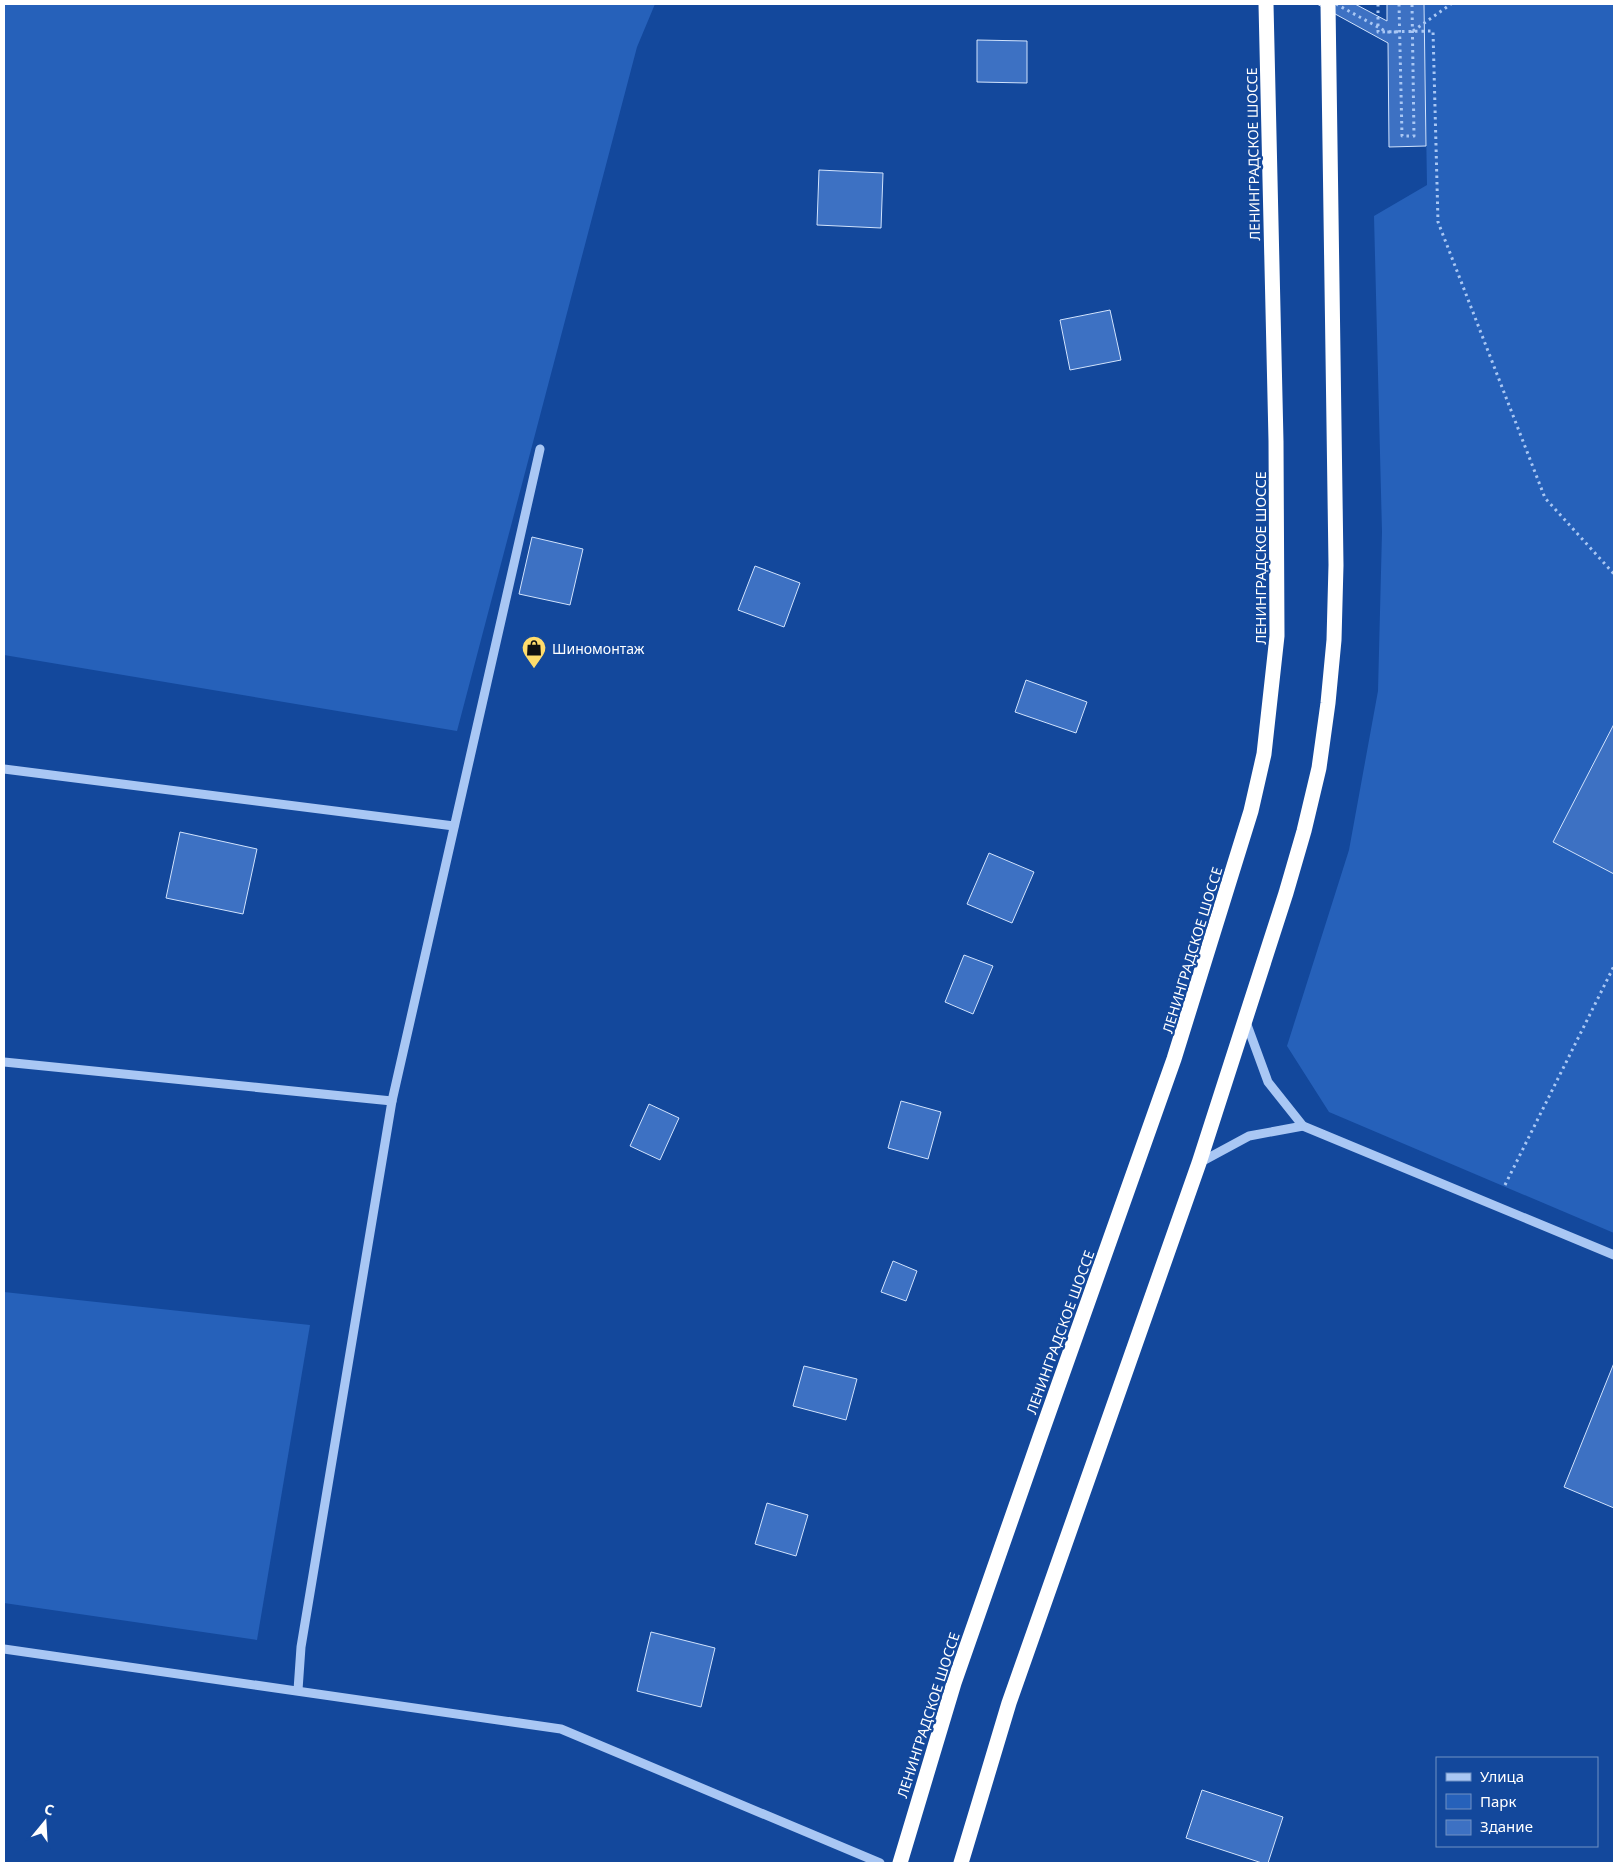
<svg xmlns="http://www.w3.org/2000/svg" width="1618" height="1867" font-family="'Noto Sans',sans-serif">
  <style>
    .green { fill: #2661ba }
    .building { fill: #3d71c3; stroke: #d1e3fd }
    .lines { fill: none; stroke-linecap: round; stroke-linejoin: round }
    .path { stroke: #a9c7f4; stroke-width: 3; stroke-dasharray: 2.5 4; stroke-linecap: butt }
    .minor { stroke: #a9c7f4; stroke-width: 9 }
    .highway { stroke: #fff; stroke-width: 15 }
    .path-bridge { stroke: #a9c7f4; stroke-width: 3; stroke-dasharray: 2.5 4; stroke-linecap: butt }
    .labels { text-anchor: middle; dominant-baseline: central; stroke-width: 4.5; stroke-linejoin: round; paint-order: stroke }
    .street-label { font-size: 14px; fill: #fff; stroke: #13489c }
    .poi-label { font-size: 14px; fill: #fff; stroke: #13489c; text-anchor: start }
  </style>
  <rect width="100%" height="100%" fill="#13489c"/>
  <!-- green -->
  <g class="green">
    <path d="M4,4H655L637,47L457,731L4,655Z"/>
    <path d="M1424,4H1614V1233L1329,1112L1287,1046L1349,850L1378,691L1382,532L1374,216L1427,185Z"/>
    <path d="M4,1292L310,1325L257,1640L4,1603Z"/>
  </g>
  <!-- building -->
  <g class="building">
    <path d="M1317,4H1355L1387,21V4H1424L1426,146L1389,147L1388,43Z"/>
    <path d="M977,40L1027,41V83L977,82Z"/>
    <path d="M819,170L883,173L881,228L817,225Z"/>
    <path d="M1110,310L1121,360L1070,370L1060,320Z"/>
    <path d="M532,537L583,549L570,605L519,594Z"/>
    <path d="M755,566L800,583L784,627L738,610Z"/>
    <path d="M1026,680L1087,702L1076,733L1015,712Z"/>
    <path d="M1614,724V874L1553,842Z"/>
    <path d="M180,832L257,849L243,914L166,898Z"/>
    <path d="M989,853L1034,872L1012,923L967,904Z"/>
    <path d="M964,955L993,966L973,1014L945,1002Z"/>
    <path d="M901,1101L941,1112L928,1159L888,1148Z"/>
    <path d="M649,1104L679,1118L660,1160L630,1146Z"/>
    <path d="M893,1261L917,1271L906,1301L881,1292Z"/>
    <path d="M1614,1363V1508L1564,1487Z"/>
    <path d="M804,1366L857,1379L846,1420L793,1406Z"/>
    <path d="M767,1503L808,1515L796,1556L755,1544Z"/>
    <path d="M651,1632L715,1648L701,1707L637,1691Z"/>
    <path d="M1202,1790L1283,1817L1268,1863H1262L1186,1838Z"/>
  </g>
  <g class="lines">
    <!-- path -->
    <g class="path">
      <path d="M1378,4V32L1433,31L1438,222L1545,498L1614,574"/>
      <path d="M1399,4L1402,136H1414L1412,4"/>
      <path d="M1413,31L1451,4"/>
      <path d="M1505,1185L1614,966"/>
    </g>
    <!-- minor -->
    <g class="minor">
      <path d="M4,769L454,826"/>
      <path d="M1246,1022L1268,1082L1303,1126L1614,1255"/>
      <path d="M4,1062L392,1101"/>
      <path d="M1199,1163L1249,1136L1303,1126"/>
      <path d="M4,1649L561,1729L880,1863"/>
      <path d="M298,1690L301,1647L392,1101L540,449"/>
    </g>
    <!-- highway -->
    <g class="highway">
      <path d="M900,1863L954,1683L1040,1437L1174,1059L1251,811L1264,754L1277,636L1276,441L1266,4"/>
      <path d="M961,1863L1009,1703L1199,1163L1286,893L1304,831L1319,768L1328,703L1334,640L1336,565L1328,4"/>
    </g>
    <!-- path-bridge -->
    <path class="path-bridge" d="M1336,4L1387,32H1400"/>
  </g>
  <!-- icons -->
  <defs>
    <symbol id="shop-pin" viewBox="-11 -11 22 30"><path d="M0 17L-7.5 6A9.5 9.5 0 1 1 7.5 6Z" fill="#ffdc6c" stroke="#13489c"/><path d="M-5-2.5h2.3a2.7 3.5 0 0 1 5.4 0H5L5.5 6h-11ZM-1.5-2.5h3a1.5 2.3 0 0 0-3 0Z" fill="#111"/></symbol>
  </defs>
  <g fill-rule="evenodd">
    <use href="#shop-pin" x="520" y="634" width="28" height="38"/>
  </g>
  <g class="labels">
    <!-- street labels -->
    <g class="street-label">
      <text transform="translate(1253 154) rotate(-91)">ЛЕНИНГРАДСКОЕ ШОССЕ</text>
      <text transform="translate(1260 558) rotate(-90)">ЛЕНИНГРАДСКОЕ ШОССЕ</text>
      <text transform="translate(1192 950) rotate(-73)">ЛЕНИНГРАДСКОЕ ШОССЕ</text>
      <text transform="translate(1060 1332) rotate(-70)">ЛЕНИНГРАДСКОЕ ШОССЕ</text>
      <text transform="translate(928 1715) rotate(-72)">ЛЕНИНГРАДСКОЕ ШОССЕ</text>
    </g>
    <!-- poi labels -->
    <g class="poi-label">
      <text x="552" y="648">Шиномонтаж</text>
    </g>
  </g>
  <!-- border -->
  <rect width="1618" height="1867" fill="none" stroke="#ffffff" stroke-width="10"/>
  <!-- legend -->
  <rect x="1436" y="1757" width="162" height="90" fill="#13489c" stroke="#7191c4"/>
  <rect x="1446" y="1773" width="25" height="8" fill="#a9c7f4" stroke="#7191c4"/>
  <text x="1480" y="1782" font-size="15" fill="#ffffff">Улица</text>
  <rect x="1446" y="1794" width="25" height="15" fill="#2661ba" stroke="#7191c4"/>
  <text x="1480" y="1807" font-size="15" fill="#ffffff">Парк</text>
  <rect x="1446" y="1820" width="25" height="15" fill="#3d71c3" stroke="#7191c4"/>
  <text x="1480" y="1832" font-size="15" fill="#ffffff">Здание</text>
  <!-- north arrow -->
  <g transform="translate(45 1822) rotate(18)" stroke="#13489c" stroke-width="4" paint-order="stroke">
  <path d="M0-4L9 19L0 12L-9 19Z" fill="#ffffff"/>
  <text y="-8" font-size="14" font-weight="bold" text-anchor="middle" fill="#ffffff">С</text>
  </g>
</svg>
